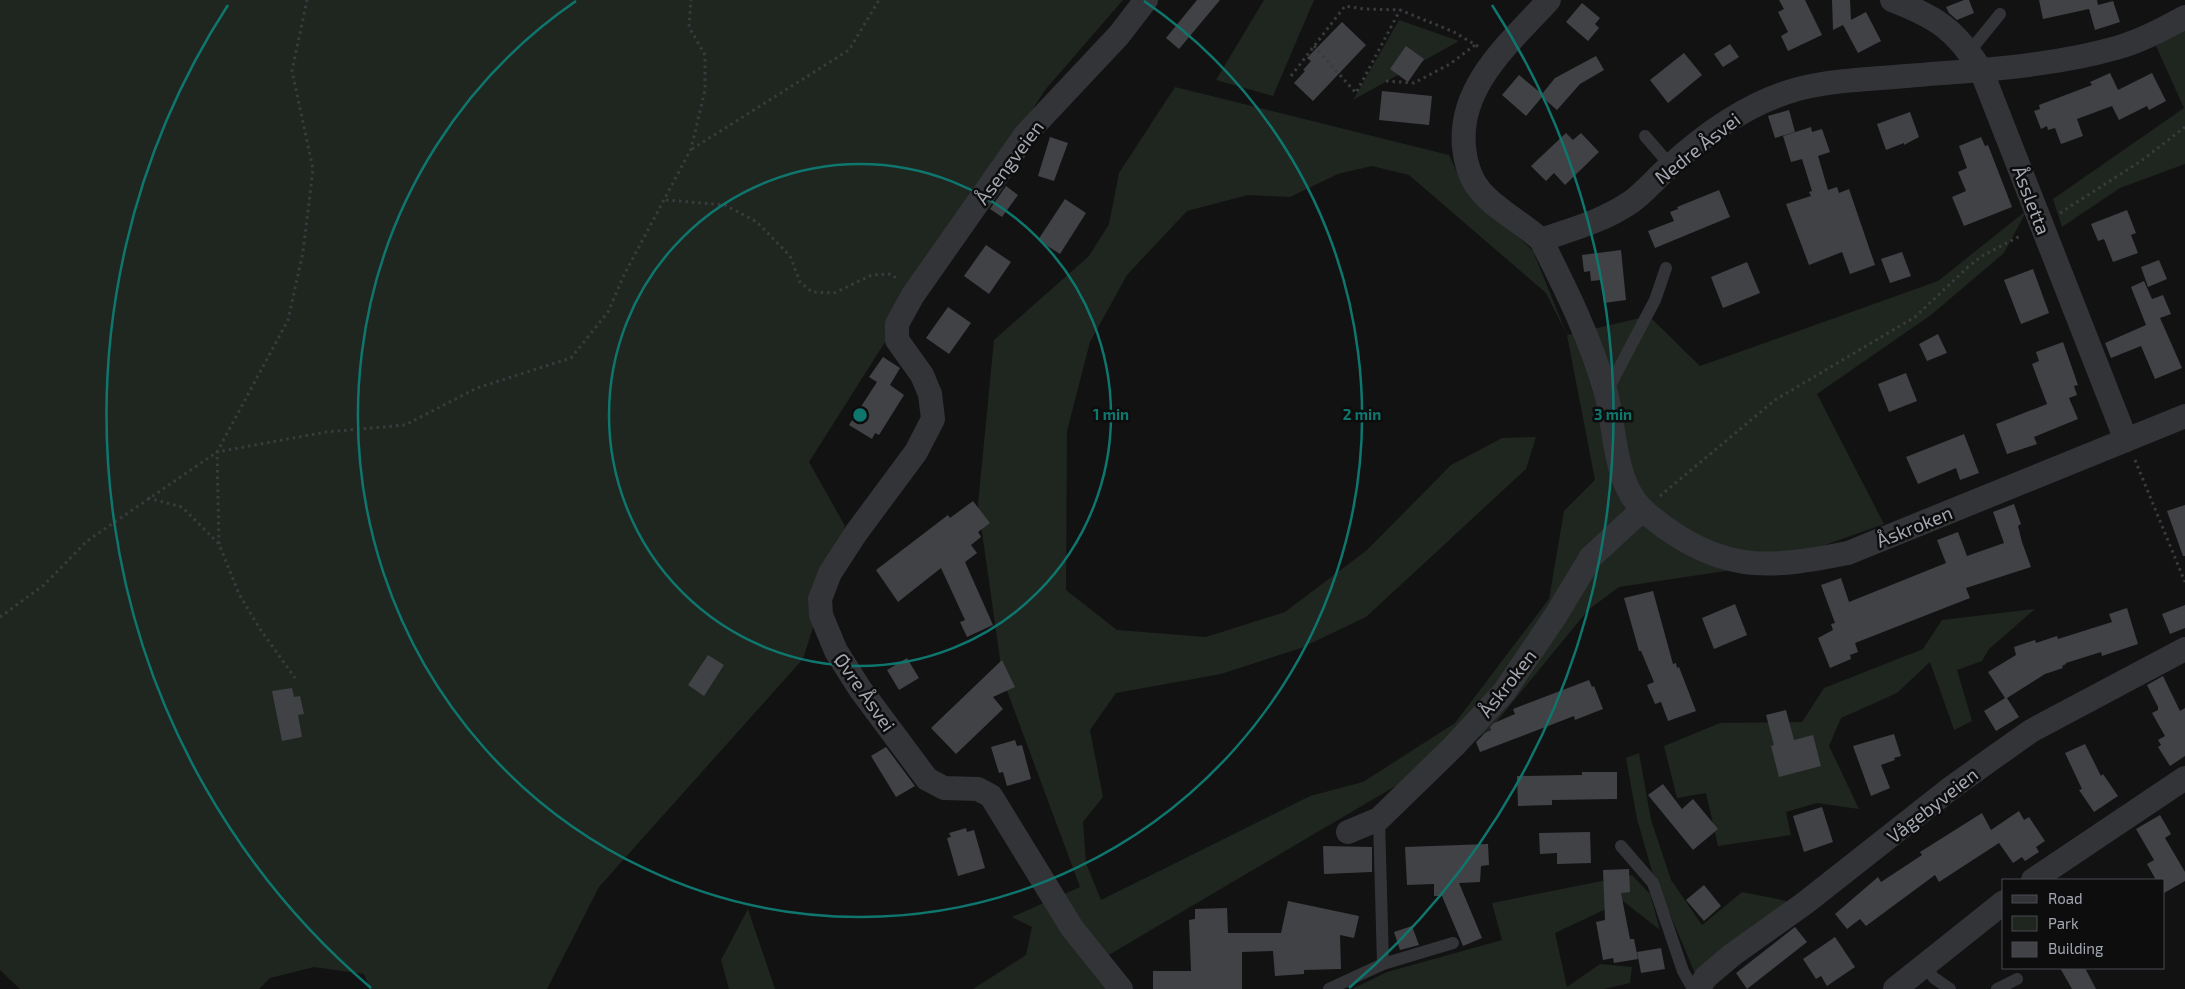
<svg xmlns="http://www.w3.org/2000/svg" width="2185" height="989" font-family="'Exo 2',sans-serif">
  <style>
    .green { fill: #1e261f; fill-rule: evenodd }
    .building { fill: #414246 }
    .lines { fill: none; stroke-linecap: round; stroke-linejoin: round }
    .path { stroke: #393b3f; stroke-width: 3; stroke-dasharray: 2.5 4; stroke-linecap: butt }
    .lane { stroke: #333438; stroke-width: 12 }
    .street { stroke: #333438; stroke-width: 24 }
    .ring { fill: none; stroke: #0f766e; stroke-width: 2.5 }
    .labels { text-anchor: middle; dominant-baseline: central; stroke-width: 5; stroke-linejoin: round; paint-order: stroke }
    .street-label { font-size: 19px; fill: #a4a8b3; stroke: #0d0d0e }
    .centre { fill: #0f766e; stroke: #0d0d0e; stroke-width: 2.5 }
    .ring-label { font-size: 15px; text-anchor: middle; font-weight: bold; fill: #0f766e; stroke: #0d0d0e; stroke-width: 5; stroke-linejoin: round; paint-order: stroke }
  </style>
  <rect width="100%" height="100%" fill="#121213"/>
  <!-- green -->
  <g class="green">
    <path d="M0,0H1123L1045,90L809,462L845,526L803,659L599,887L547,989H370L364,974L314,967L270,978L259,989H20L0,970Z"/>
    <path d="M1264,0H1314L1273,96L1216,80Z"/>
    <path d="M1399,20L1459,41L1353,100Z"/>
    <path d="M2185,29V164L2120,188L2062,227L2053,199L2184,108L2156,46Z"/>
    <path d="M1175,87L1449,155L1461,181L1533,251L1567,335L1649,316L1700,366L1938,281L2027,210L2004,253L1931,315L1817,394L1884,524L1772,564L1619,587L1588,610L1489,731L1107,956L1126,989H973L1026,955L1032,927L1012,917L1080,887L1003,680L978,504L994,340L1089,256L1109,224L1119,173ZM1372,166L1409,175L1546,293L1567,335L1595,480L1564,511L1549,599L1455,723L1363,782L1310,796L1101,900L1086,863L1083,822L1103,797L1090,730L1116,693L1221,674L1301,648L1366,617L1526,469L1536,437L1502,438L1451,465L1367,550L1285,612L1206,637L1117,630L1066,590L1067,431L1090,342L1127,275L1187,211L1248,195L1290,197L1338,174Z"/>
    <path d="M2035,609L1989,649L1982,661L1957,670L1972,721L1954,730L1930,662L1897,693L1841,718L1829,746L1859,809L1817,803L1786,812L1791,835L1718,846L1706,793L1677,798L1664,746L1720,723L1802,722L1824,688L1923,649L1942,620Z"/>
    <path d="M1639,753L1651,820L1671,880L1702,925L1742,892L1792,902L1696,976L1652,871L1637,819L1626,758Z"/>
    <path d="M1632,875L1650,894L1660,930L1623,901L1555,933L1567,987L1600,964L1632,967L1630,983L1604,989H1352L1387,972L1502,940L1492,903Z"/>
    <path d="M748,909L775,989H729L721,960Z"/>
  </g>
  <!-- building -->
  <g class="building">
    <path d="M1197,0H1220L1179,49L1166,38Z"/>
    <path d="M1779,0H1805L1822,35L1788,51L1781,36L1788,32L1778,12L1784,9Z"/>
    <path d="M1832,0H1850L1851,20L1866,12L1881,41L1858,53L1843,25L1833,30Z"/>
    <path d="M1964,0H1969L1974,13L1957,20L1949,13L1946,7Z"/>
    <path d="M2039,0H2097L2098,5L2113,1L2120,22L2095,30L2089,9L2043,19Z"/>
    <path d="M1582,3L1600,18L1595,24L1599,28L1588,41L1566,22Z"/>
    <path d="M1342,22L1366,45L1313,101L1294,83L1305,71L1303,70L1311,61L1307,58Z"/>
    <path d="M1730,44L1739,57L1723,67L1714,54Z"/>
    <path d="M1406,46L1424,59L1408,82L1390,69Z"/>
    <path d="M1684,53L1702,75L1668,103L1650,80Z"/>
    <path d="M1596,56L1604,70L1580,84L1557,110L1542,97L1526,116L1502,95L1519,75L1542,94L1555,78Z"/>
    <path d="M2110,73L2118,90L2152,73L2166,101L2149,110L2147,106L2119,120L2112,106L2077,119L2083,136L2061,144L2055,128L2048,130L2047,126L2041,129L2034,111L2040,109L2039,105L2092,85L2090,82Z"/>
    <path d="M1382,91L1432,96L1429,125L1379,120Z"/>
    <path d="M1789,110L1795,132L1775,138L1768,116Z"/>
    <path d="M1910,112L1919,137L1904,145V143L1886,150L1877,124Z"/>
    <path d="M1811,127L1812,132L1822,129L1830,152L1818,156L1828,190L1837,187L1839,193L1849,189L1875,265L1850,274L1842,252L1809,265L1786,204L1811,196L1809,192L1812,191L1802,159L1791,162L1783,136Z"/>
    <path d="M1566,133L1573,140L1581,133L1599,152L1565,185L1554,173L1546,181L1531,166Z"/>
    <path d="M1050,137L1068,143L1054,181L1038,176Z"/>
    <path d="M1981,137L1985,146L1988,145L2012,207L1964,226L1952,197L1966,191L1958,172L1967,168L1959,146Z"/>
    <path d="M1006,186L1018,195L1002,217L990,209Z"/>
    <path d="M1719,190L1730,217L1655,248L1648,231L1674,221L1670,212L1678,209L1677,207Z"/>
    <path d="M1065,199L1086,213L1060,254L1038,240Z"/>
    <path d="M2127,210L2136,233L2131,235L2138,253L2113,262L2104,239L2098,241L2091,224Z"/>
    <path d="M986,245L1011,262L989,294L964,276Z"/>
    <path d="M1621,250L1626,300L1604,303L1601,280L1591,281L1590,271L1584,272L1582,255Z"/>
    <path d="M1902,252L1911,276L1890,283L1881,259Z"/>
    <path d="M2159,260L2167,279L2148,287L2141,267Z"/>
    <path d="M1747,262L1760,293L1723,308L1711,277Z"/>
    <path d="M2033,269L2049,313L2021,324L2004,280Z"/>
    <path d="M2144,281L2152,299L2163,295L2171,314L2160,318L2182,368L2155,379L2141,346L2111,358L2105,343L2146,325L2131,287Z"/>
    <path d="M948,307L971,323L949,354L926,338Z"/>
    <path d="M1938,334L1947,353L1927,361L1919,344Z"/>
    <path d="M2063,342L2078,385L2074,386L2077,395L2069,398L2078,419L2034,437L2037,444L2007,454L1996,424L2047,404L2032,364L2039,361L2036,352Z"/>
    <path d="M883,357L900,368L890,385L904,395L879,435L875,433L872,439L849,425L877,382L869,377Z"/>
    <path d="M1906,373L1917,401L1889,412L1878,384Z"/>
    <path d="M1964,434L1979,473L1960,480L1956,468L1918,484L1906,457Z"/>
    <path d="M973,501L990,523L978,532L981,537L971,545L977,553L965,562L993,625L967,637L960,622L965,620L941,568L898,602L876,570L948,515L950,518Z"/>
    <path d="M2014,504L2021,524L2018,526L2022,542L2031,567L1966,588L1970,598L1855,643L1858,652L1850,655L1851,659L1830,668L1818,638L1833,630L1831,624L1835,623L1821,585L1841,578L1849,602L1946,563L1937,540L1958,532L1967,556L2004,543L1993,512Z"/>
    <path d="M2185,505V556H2183L2167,511Z"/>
    <path d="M1653,591L1673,664L1676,663L1677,668L1679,667L1696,711L1668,721L1661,702L1655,704L1647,685L1654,682L1641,651H1639L1624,598Z"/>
    <path d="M1735,604L1747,635L1714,649L1702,618Z"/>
    <path d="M2185,605V628L2170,634L2162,614Z"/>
    <path d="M2127,608L2138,644L2102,656L2101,652L2066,663V664L2062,666L2063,668L2045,674L2007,698L2019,717L1996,731L1984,711L2005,698L1988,672L2016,655L2014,647L2035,640L2036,643L2057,636L2058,639L2112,622L2109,614Z"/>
    <path d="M708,655L724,665L704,696L688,685Z"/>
    <path d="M907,658L919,678L899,690L887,670Z"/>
    <path d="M1002,660L1015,687L993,697L1003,709L956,754L931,728Z"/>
    <path d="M2163,676L2180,711L2185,708V756L2170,766L2158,747L2161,745L2158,740L2165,736L2152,713L2158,710V707L2147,685Z"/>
    <path d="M1589,680L1592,687L1594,686L1603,709L1575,720L1574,716L1480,752L1476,742L1485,733L1491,730L1490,727L1494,723L1515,714L1513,709Z"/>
    <path d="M292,688L294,697L300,696L304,714L298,715L302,737L282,741L272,691Z"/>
    <path d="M1786,710L1794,740L1813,735L1821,766L1779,777L1771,746L1774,745L1766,715Z"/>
    <path d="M1894,734L1901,756L1894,758L1895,760L1881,765L1890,788L1871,796L1853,746Z"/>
    <path d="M1015,740L1017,746L1022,745L1031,779L1007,786L1003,772L999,773L991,747Z"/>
    <path d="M2085,744L2101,776L2103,774L2118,796L2094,812L2079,790L2082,789L2065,753Z"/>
    <path d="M886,747L915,786L896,797L871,756Z"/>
    <path d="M1582,772H1617V799L1552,800V805L1518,806L1517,776L1582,775Z"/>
    <path d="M1663,784L1682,809L1693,799L1718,829L1693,850L1648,795Z"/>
    <path d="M1822,807L1833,842L1804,852L1793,816Z"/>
    <path d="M2019,811L2024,820L2029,817L2045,841L2036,847L2039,852L2025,861L2022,857L2013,863L1999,843L1939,882L1935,875L1866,926L1860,919L1847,929L1835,914L1878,877L1881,882L1922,855L1920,852L1982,813L1991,830Z"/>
    <path d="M2160,815L2171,834L2165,838L2185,872V881L2164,893V880H2156L2147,864L2154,860L2136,829Z"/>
    <path d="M966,828L967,832L974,830L985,868L958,876L947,838L951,837L949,833Z"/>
    <path d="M1590,832L1591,863L1557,864V853L1540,854L1539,833Z"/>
    <path d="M1488,844L1489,865L1481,866L1480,882L1459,883L1482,938L1463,946L1442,896H1434V884L1407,885L1405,847Z"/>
    <path d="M1323,846L1372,847V872L1324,874Z"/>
    <path d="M1629,869L1630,892L1621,893L1630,939H1634L1638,959L1614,963L1613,958L1603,960L1596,922L1605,920L1603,870Z"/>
    <path d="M1704,885L1721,906L1704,921L1686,900Z"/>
    <path d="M1288,901L1359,916L1354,938L1340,935L1341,969L1304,970V974L1275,976L1273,951L1242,952V989H1153V971H1191L1189,920L1195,919V909L1227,908L1228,933H1281Z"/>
    <path d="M1412,926L1419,945L1400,950L1394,932Z"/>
    <path d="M1795,927L1807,942L1747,989L1736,973Z"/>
    <path d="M1835,937L1855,967L1827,986L1821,976L1816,979L1803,959Z"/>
    <path d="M1661,948L1665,969L1641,973L1637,952Z"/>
    <path d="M2060,968H2085L2096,989H2072Z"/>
  </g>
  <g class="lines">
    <!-- path -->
    <g class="path">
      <path d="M1314,46L1356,93L1400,10"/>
      <path d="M1291,76L1345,6L1364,9L1400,10L1454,32L1479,47"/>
      <path d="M1386,81L1414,83L1450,64L1475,45"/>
      <path d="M692,149L849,50L879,0"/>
      <path d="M666,200L725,205L757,222L790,256L800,282L812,292L834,293L872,275L891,274L898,280"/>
      <path d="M2060,213L2141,161L2185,127"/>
      <path d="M2135,460L2185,582"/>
      <path d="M1660,496L1775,400L1915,317L1968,267L1982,256L2022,235"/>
      <path d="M148,498L182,507L219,544L239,594L260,629L295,678"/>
      <path d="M219,544L217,452L326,432L405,425L477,388L571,358L608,312L624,275L691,149L705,90V55L689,27L691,0"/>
      <path d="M0,617L44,585L87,541L217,452L288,320L303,252L313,169L292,71L307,0"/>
    </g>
    <!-- lane -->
    <g class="lane">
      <path d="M1970,51L2000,14"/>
      <path d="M1645,136L1670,165"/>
      <path d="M1606,393L1655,300L1666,268"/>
      <path d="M1379,819L1383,964"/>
      <path d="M1621,846L1653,883L1683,971L1693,989"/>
      <path d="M1925,966L1934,978L1950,989"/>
      <path d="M1329,989L1383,964L1453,943"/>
      <path d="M1997,989L2017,979"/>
    </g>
    <!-- street -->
    <g class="street">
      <path d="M1549,0C1512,41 1458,85 1464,147C1465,161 1470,178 1479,189C1492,207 1524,224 1541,240C1573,229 1603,221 1631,202C1645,192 1657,177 1670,166C1706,133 1750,102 1798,89C1833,80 1871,79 1907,76C1976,70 2049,67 2116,48C2141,41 2163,29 2185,17"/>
      <path d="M1892,0C1936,17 1955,29 1981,70L2126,440"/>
      <path d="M1541,240C1566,289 1591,340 1606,393C1614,424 1614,460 1628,489C1637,508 1651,517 1667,529C1731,574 1775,567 1848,553L2185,416"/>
      <path d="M1348,832L1379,819L1454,746L1504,692L1556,615L1591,557L1641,511"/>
      <path d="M2033,880L2185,778"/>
      <path d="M1121,989L1072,928L991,796L978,789L944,788L927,779L860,689L836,651L821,615L820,599L830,573L856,533L916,452L933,419L930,394L922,375L897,340V324L913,295L1026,134L1119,35L1146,0"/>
      <path d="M1698,989L1706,977L1732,955L1805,903L1951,788L1990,760L2031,731L2185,649"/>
      <path d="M1895,989L2004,902"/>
    </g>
  </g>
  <!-- distance rings -->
  <g class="ring">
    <circle cx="860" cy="415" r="251"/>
    <path d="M1144 1A502 502 0 1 1 576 1"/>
    <path d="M371 988A753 753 0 0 1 228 5M1492 5A753 753 0 0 1 1349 988"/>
  </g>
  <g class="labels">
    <!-- street labels -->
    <g class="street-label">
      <text transform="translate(1697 148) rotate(-38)">Nedre Åsvei</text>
      <text transform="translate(1009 162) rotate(-53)">Åsengveien</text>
      <text transform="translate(2032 200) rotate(69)">Åssletta</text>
      <text transform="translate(1914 526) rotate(-22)">Åskroken</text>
      <text transform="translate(1507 683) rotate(-52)">Åskroken</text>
      <text transform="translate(865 692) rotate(55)">Øvre Åsvei</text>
      <text transform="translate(1932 805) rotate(-38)">Vågebyveien</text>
    </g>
  </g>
  <circle cx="860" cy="415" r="8" class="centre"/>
  <g class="ring-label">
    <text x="1111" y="420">1 min</text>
    <text x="1362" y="420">2 min</text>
    <text x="1613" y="420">3 min</text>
  </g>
  <!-- legend -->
  <rect x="2002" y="879" width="162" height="90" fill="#0d0d0e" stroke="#494b50"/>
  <rect x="2012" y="895" width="25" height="8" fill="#333438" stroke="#494b50"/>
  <text x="2048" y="904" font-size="15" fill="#a4a8b3">Road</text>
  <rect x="2012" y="916" width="25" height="15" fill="#1e261f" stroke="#494b50"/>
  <text x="2048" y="929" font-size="15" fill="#a4a8b3">Park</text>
  <rect x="2012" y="942" width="25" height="15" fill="#414246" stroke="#494b50"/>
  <text x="2048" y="954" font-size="15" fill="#a4a8b3">Building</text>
</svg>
